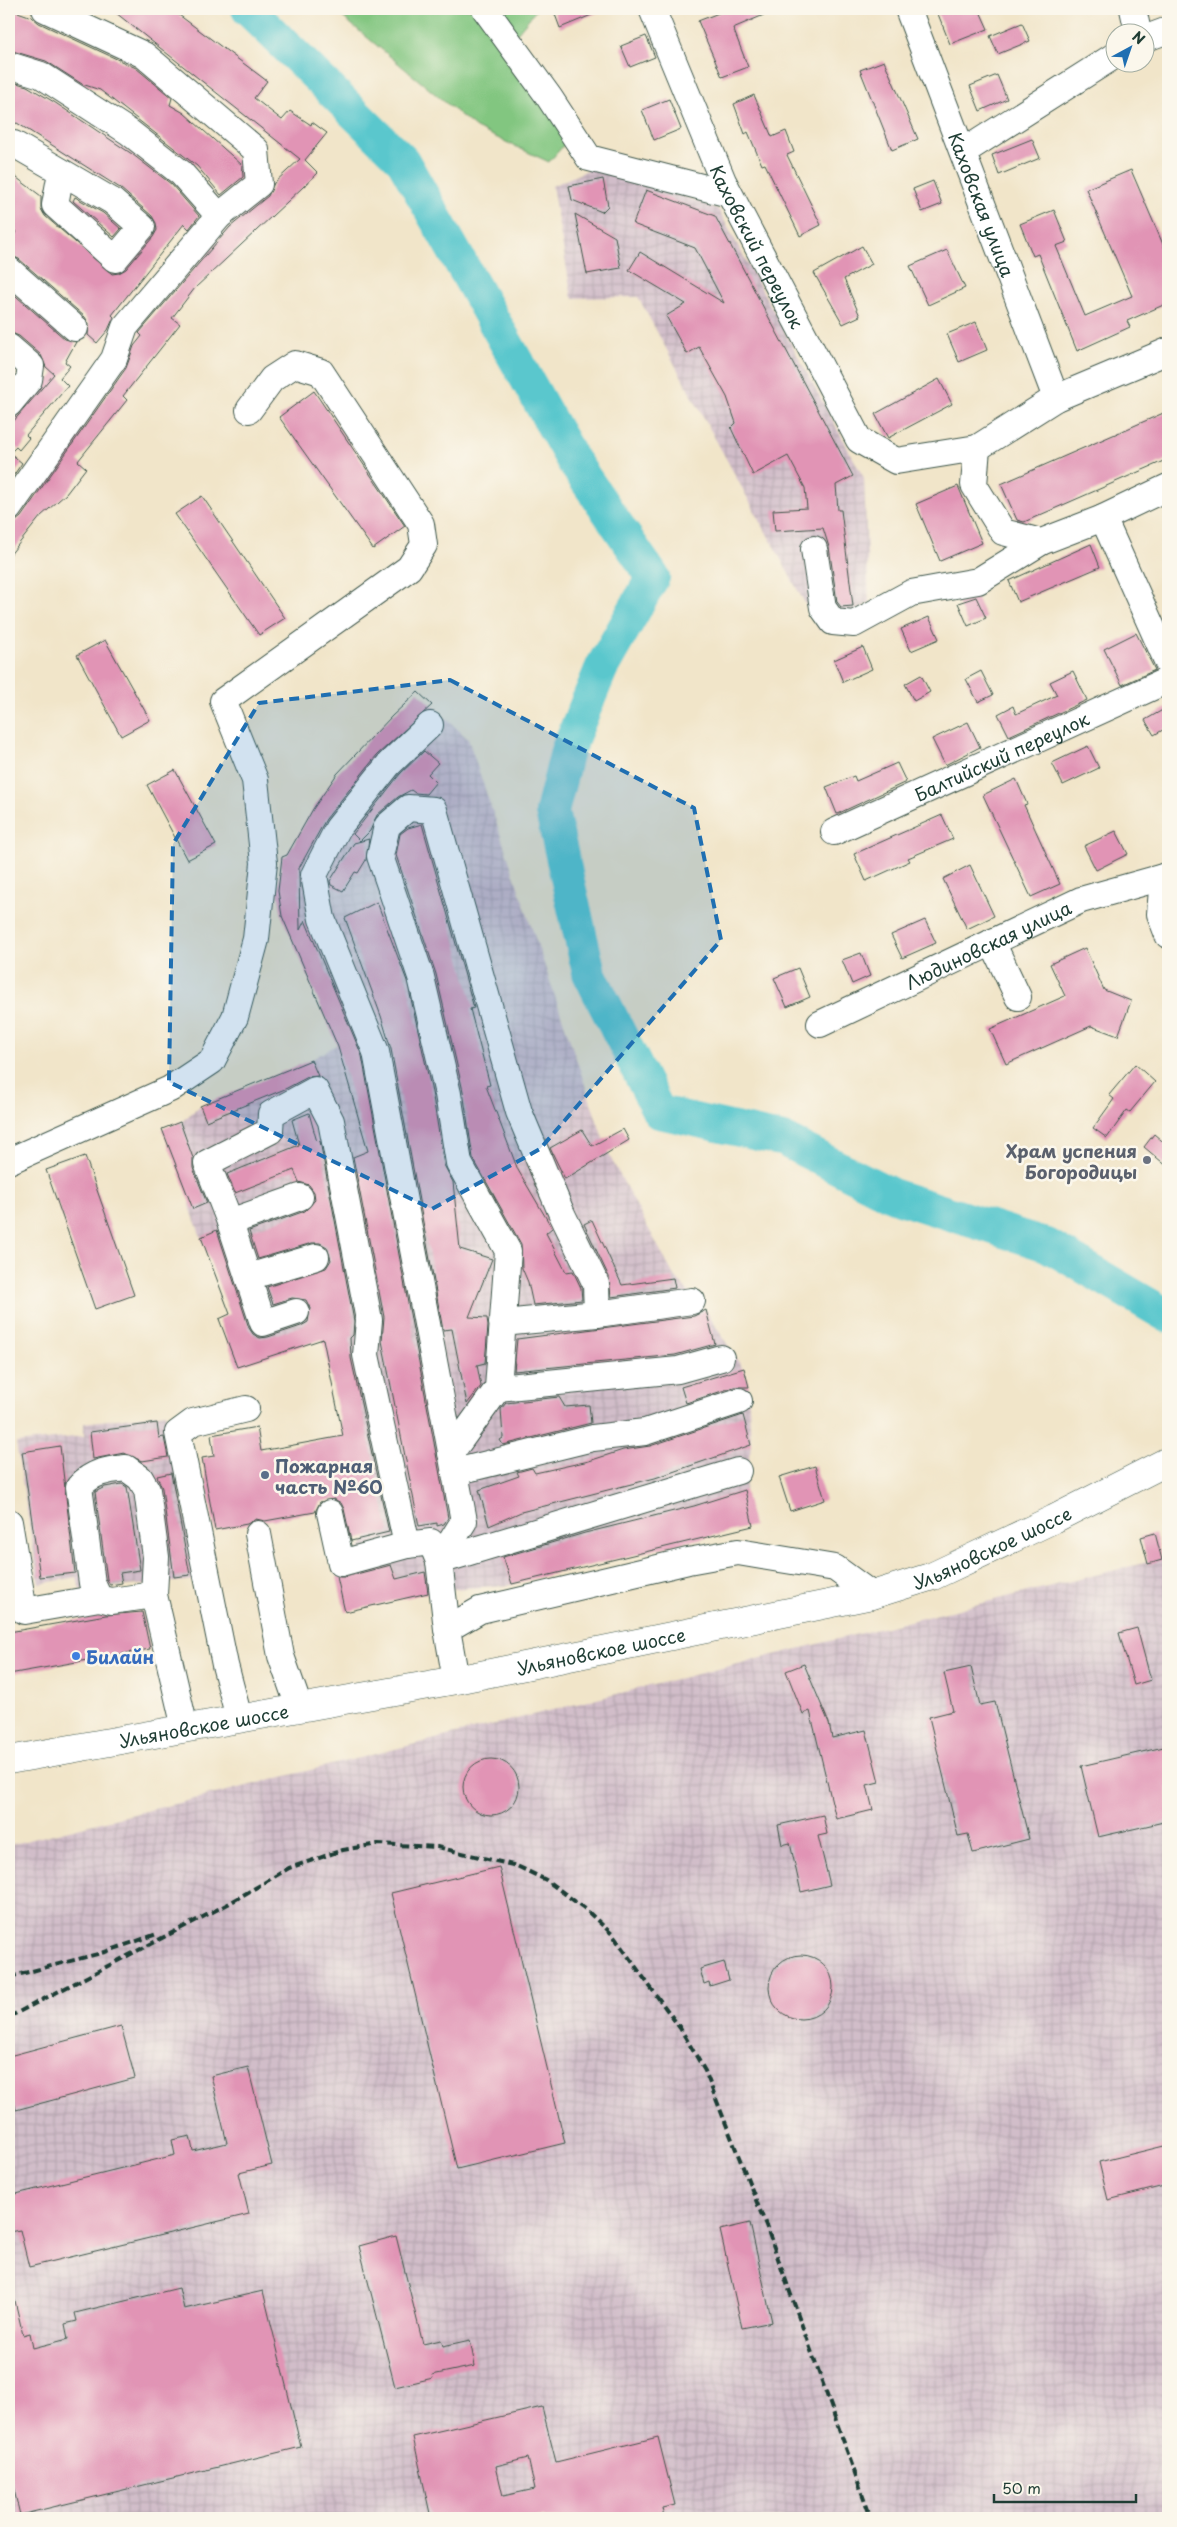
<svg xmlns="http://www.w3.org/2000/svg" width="1177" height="2527" font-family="'Playpen Sans',sans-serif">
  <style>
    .industrial { fill: url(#industrial-grid) }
    .garden { fill: #82c680; stroke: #50825a }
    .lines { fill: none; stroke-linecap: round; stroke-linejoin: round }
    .river { stroke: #5ac7cd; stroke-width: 34 }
    .building { fill: #e194b5; fill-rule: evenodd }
    .minor-casing { stroke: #3e564a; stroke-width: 28 }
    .major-casing { stroke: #3e564a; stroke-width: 29 }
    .minor { stroke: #fff; stroke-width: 26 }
    .major { stroke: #fff; stroke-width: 28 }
    .rail { stroke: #1f3d34; stroke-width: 4; stroke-dasharray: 8 4; stroke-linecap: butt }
    .marked { fill: #1f6fb2; fill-opacity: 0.2; stroke: #1f6fb2; stroke-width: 4; stroke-dasharray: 10 6; stroke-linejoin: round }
    .worship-dot { fill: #6b7280; stroke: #fbf7ec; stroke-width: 2 }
    .service-dot { fill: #5c6f8a; stroke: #fbf7ec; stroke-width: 2 }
    .shop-dot { fill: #3f7fe0; stroke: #fbf7ec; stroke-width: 2 }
    .labels { text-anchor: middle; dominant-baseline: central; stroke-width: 5; stroke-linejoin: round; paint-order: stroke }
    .street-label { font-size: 18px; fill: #1f3d34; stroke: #fbf7ec }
    .worship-label { font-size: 18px; font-weight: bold; fill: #5b616d; stroke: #fbf7ec; text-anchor: end }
    .service-label { font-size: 18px; font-weight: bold; fill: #4e5e75; stroke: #fbf7ec; text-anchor: start }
    .shop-label { font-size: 18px; font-weight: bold; fill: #366cbe; stroke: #fbf7ec; text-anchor: start }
  </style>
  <defs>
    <pattern id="industrial-grid" width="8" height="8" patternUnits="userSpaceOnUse" patternTransform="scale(1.25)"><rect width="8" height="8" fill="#d1bdc9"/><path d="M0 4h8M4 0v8" fill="none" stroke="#b3a3ad"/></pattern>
  </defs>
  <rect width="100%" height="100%" fill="#fbf7ec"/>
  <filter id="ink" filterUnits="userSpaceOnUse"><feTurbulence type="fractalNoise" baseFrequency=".02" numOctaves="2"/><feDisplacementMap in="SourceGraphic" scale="10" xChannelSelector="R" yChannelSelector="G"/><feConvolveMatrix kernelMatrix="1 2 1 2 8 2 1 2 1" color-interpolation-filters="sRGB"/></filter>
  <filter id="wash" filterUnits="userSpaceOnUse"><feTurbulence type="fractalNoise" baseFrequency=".0096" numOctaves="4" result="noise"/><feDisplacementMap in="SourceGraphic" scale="20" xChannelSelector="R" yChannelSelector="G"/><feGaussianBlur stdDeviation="1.12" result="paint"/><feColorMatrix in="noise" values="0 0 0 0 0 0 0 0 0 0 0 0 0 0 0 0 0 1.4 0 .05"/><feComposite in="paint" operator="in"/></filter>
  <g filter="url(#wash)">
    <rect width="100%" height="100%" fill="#f1e5c9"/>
    <!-- industrial -->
    <g class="industrial">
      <path d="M599,165L718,209L864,478L869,603L820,631L638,297L572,298L552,186Z"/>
      <path d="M432,705L468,739L608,1153L674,1276L706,1311L743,1369L748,1387L751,1445L745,1490L512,1585L436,1590L337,1576L369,1537L372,1510L331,1328L256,1349L201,1237L191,1210L180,1123L199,1107L245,1099L338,1044L290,900L294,856L372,748Z"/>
      <path d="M166,1413L197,1580L80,1590L77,1577L39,1584L16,1443L84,1436V1423Z"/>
      <path d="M1168,1557V2518H9V1845Z"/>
    </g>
    <!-- garden -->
    <path class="garden" d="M333,9H537L512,39L570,138L549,162L476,128Z"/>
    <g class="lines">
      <!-- river -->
      <path class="river" d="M248,9L403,161L573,461L653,577L602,667L567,751L552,812L589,973L659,1112L784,1140L894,1196L1047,1245L1168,1316"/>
    </g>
    <g id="blocks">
      <!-- building -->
      <g class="building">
        <path d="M9,9L32,17L39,23L136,68L172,98L170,105L184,113L242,165L243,177L221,195L197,166L100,90L82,84L46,61L9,50Z"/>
        <path d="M111,9H171L267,81L254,98L282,120L290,111L311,125L312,122L327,133L305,160L318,173L195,288L172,318L180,324L123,396L127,400L78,461L86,468L66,494L41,516L9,556V523L16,521L21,517L126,368L134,346L142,336L139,333L230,227L268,196L274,183L300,159Z"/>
        <path d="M553,9H606L560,28Z"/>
        <path d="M729,9H778L733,28L748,67L722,77L698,21Z"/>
        <path d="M950,9H979L988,29L950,44L938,14Z"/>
        <path d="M1022,23L1030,41L998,54L990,36Z"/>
        <path d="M646,36L655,57L630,67L621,46Z"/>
        <path d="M884,61L918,139L892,150L860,70Z"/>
        <path d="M997,75L1007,99L980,111L970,86Z"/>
        <path d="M13,82L27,86L54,102L132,154L171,184L199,216L189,229L184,224L112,315L114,317L108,330L97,343L88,335L89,324L85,317L19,259L9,255V242L16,232L9,226V172L41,196V209L45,216L112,274L119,273L126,269L153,237L157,230L156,223L152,216L120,188L17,123L9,126V87Z"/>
        <path d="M754,95L772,137L786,131L794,152L787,155L821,225L800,236L765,164L762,165L748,132L745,134L734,104Z"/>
        <path d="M669,99L681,129L654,140L642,110Z"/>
        <path d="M1032,139L1040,158L999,175L992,155Z"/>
        <path d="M1131,170L1168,256V303L1127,321L1130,327L1077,351L1038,254L1033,256L1020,224L1054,210L1067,242L1056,246L1085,316L1132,296L1086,189Z"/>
        <path d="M603,179L608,206L602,212L572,200L569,186Z"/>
        <path d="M933,181L942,204L922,212L913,189Z"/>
        <path d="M646,190L715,216L853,476L836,485L838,510H841L853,606L841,607L837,602L829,547L823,528L775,531L773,510L807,508L805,488L788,456L753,475L731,428L736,423L727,397L699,347L687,354L666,316L686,304L629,270L640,252L724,303L695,248L633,224Z"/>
        <path d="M75,197L103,213L121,229L114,237L73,201Z"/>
        <path d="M575,214L615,237L621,268L587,274Z"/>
        <path d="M862,246L872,264L844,279L860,316L843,324L814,273Z"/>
        <path d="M947,250L965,288L928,305L910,266Z"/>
        <path d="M9,290L65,339L76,342L65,362L70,366L60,378L68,386L26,435L29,438L19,450L16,447L10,453L22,463L9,482V420L12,423L54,374L46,367L41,355L19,336L9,332Z"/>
        <path d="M976,322L987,350L959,362L947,334Z"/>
        <path d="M939,379L952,404L888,438L875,414Z"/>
        <path d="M314,391L405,526L373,549L279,417Z"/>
        <path d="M1168,411V459L1024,522L1017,520L1001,484Z"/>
        <path d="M958,486L982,543L940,561L916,504Z"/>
        <path d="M202,496L285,618L259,635L175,514Z"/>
        <path d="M1091,544L1100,567L1018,602L1009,581Z"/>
        <path d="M976,597L986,618L968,626L958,603Z"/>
        <path d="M929,617L939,639L911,651L901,629Z"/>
        <path d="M1136,633L1155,670L1122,685L1104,649Z"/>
        <path d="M105,640L150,720L121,736L77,655Z"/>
        <path d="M863,647L872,669L843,682L834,660Z"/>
        <path d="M981,671L993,695L978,702L966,679Z"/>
        <path d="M1073,671L1087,700L1009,736L998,714L1013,706L1016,714L1057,695L1050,682Z"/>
        <path d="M921,675L930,692L914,701L905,684Z"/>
        <path d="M418,692L432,705L377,755L326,819L299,868L300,930L305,920L362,1056L448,1518L444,1524L437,1526V1523L419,1526L382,1341L384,1317L353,1157L368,1151L338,1047L282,916L278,891L282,857L287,855L313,809L337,774L392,716Z"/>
        <path d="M1168,707V727L1154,735L1145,720Z"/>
        <path d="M968,722L980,747L945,765L932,739Z"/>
        <path d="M1088,746L1099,768L1063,785L1052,763Z"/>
        <path d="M424,751L438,763L428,774L436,782L426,794L415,793L411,790L398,797L377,815L370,831L360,841L353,834L400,774Z"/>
        <path d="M897,763L906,782L837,814L826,787L854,776L856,781Z"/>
        <path d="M175,770L216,845L187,860L147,785Z"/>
        <path d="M1016,779L1027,804L1024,805L1060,884L1031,897L983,795Z"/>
        <path d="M942,815L953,839L908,858L910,861L866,881L854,854Z"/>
        <path d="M422,824L474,1008L470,1009L490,1085L486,1086L518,1170L552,1228L546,1233L566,1272L573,1271L581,1288L582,1300L533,1305L528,1282L522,1268L521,1244L473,1158L463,1091L436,974L396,855L400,834L408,828Z"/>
        <path d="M1116,831L1128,854L1096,870L1084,846Z"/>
        <path d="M369,839L366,860L358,873L355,872L343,891L331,885L330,881L354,843Z"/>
        <path d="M970,865L994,916L967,929L943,879Z"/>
        <path d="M377,902L407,981L433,1097L444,1165L453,1182L460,1249L492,1259L469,1317L487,1318L488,1326L485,1363L477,1365L481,1386L467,1404L452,1329L443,1330L391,1049L381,1016L345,918Z"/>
        <path d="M925,920L936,943L902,958L891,935Z"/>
        <path d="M1085,948L1104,990L1131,1001L1118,1036L1091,1026L1006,1064L990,1029L1065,996L1050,964Z"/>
        <path d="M861,953L870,976L852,984L842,960Z"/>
        <path d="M798,968L810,997L787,1007L774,978Z"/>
        <path d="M311,1060L318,1076L308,1077L285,1089L206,1121L200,1106Z"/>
        <path d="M1135,1064L1155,1082L1130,1112L1127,1110L1107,1138L1093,1128L1114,1099L1109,1095Z"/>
        <path d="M309,1113L317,1142L320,1141L354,1321L353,1335L350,1338L351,1358L389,1532L351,1541L344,1509L341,1503L334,1499L320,1502L315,1512L265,1521L256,1519L247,1524L215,1530L202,1458L214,1456L211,1435L257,1427L261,1451L343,1436L323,1339L237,1367L219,1319L230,1314L201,1237L217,1230L249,1328L253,1334L260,1338L268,1337L301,1326L308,1322L310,1308L306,1300L292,1298L273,1304L267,1287L326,1268L331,1260L327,1247L320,1243H312L258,1259L249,1231L305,1211L315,1200L314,1192L309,1185L299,1182L294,1170L235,1193L227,1174L299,1145L292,1120Z"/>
        <path d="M180,1122L193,1158V1168L207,1203L193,1209L162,1129Z"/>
        <path d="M623,1129L629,1140L565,1179L550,1148L582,1130L592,1146Z"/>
        <path d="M1154,1134L1168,1146V1167L1144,1147Z"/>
        <path d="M85,1156L134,1295L95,1309L46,1170Z"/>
        <path d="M592,1220L622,1285L673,1278L675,1288L611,1297L609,1277L584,1224Z"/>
        <path d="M706,1310L715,1344L675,1355L514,1371L517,1339L694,1316Z"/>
        <path d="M744,1368L749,1387H734L686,1403L681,1387Z"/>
        <path d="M559,1397L565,1407L589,1405L591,1423L503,1445L500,1440L503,1438L501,1409L506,1403Z"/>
        <path d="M743,1415L751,1445L655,1478L521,1512L489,1526L479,1490L519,1476L517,1472L532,1468L535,1473L589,1461L623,1450L650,1446Z"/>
        <path d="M157,1423L159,1438L164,1437L168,1457L142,1461L124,1453L93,1459L90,1432Z"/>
        <path d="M60,1446L75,1573L40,1577L22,1452Z"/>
        <path d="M815,1466L825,1500L790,1511L779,1477Z"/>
        <path d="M171,1473L190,1575L174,1577L162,1488L157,1476Z"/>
        <path d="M122,1484L127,1487L140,1570L120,1573L122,1583L110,1585L107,1579L95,1492L105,1487Z"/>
        <path d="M745,1490L753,1526L512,1584L503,1557L585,1533L694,1506Z"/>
        <path d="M1155,1533L1162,1560L1148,1564L1141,1537Z"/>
        <path d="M391,1565L396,1579L425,1572L428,1593L345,1612L337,1577H345Z"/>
        <path d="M142,1612L150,1649L9,1674V1632L106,1615Z"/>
        <path d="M1137,1628L1151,1680L1134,1685L1119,1633Z"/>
        <path d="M804,1664L829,1723L832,1738L866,1730L879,1782L867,1785L873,1810L836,1819L810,1711L803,1714L786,1671Z"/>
        <path d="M971,1667L980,1705L995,1702L1029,1839L973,1853L968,1834L958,1836L929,1717L953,1711L944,1673Z"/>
        <path d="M1168,1746V1821L1098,1837L1081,1766Z"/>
        <circle cx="491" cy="1787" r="28"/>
        <path d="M823,1815L827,1834L818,1836L830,1885L801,1892L790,1843L782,1845L778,1825Z"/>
        <path d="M499,1867L565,2143L457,2169L391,1893Z"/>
        <circle cx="801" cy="1987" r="32"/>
        <path d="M724,1962L729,1980L710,1986L709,1982L704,1984L700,1969Z"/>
        <path d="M121,2026L135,2078L16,2110L9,2083V2056Z"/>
        <path d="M248,2067L272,2165L239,2173L249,2214L29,2267L20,2230L9,2232V2204L13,2203L12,2195L175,2155L172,2140L190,2136L193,2151L227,2143L211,2076Z"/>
        <path d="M1168,2145V2185L1108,2200L1099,2162Z"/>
        <path d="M750,2223L772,2322L742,2328L720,2230Z"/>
        <path d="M396,2236L423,2344L441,2340L443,2346L470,2340L475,2366L432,2375L433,2378L395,2387L359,2246Z"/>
        <path d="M179,2288L184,2309L263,2291L301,2447L20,2515L9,2469V2302L15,2301L23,2335L30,2333L33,2348L68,2339L65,2324L77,2321L75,2313Z"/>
        <path d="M542,2407L556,2462L658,2437L675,2505L662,2508L664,2518H431L413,2437ZM528,2458L535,2489L503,2496L496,2466Z"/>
      </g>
    </g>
  </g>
  <g filter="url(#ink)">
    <use href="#blocks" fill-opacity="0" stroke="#3e564a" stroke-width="1"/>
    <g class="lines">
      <defs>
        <g id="minor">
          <path d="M485,9L549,97L589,158L729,194"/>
          <path id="s1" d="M652,9L723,181L859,440L896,461L977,448L1056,398L1168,351"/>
          <path id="s2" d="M908,9L1056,398"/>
          <path d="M1133,9L1138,32"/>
          <path d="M1144,39L1168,30"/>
          <path d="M9,65L41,75L129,132L181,173L219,216"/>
          <path d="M9,145L14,144L112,201L142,227L115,259L55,205L61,172"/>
          <path d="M963,152L1114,56"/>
          <path d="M9,270L75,328"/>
          <path d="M9,347L31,366L29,380L9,404"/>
          <path d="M977,448L974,485L1003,532L1041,542L1103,518L1168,663"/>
          <path d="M9,508L114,359L125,327L219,216L259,184L256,150L144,55L45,9"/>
          <path d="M1103,518L1168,487"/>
          <path d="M814,549L823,608L833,622L854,624L911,593L978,581L1041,542"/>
          <path d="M430,725L389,764L338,828L314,875L322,919L376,1052L464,1521L439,1561L447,1629L456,1680"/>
          <path id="s3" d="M834,832L1168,680"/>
          <path d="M1168,875L1163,877L1160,914L1168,935"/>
          <path d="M992,942L1018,997"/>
          <path id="s4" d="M820,1024L1081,900L1163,877"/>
          <path d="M9,1161L170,1089L212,1061L235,1017L256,939L264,863L255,780L223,701L409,568L424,545L421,524L321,372L295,364L272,379L249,410"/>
          <path d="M230,1222L300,1197"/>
          <path d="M248,1277L316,1257"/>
          <path d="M296,1312L263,1323L230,1222L207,1163L270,1131L271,1114L315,1090L331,1121L369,1320L366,1355L407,1545L431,1542L439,1561L738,1471"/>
          <path d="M597,1314L692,1301"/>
          <path d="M498,1388L678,1370L721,1358"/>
          <path d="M451,1453L498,1388L508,1251L459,1163L448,1094L421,977L380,856L387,826L408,808L434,810L519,1112L561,1212L596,1284L597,1314L502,1323"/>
          <path d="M455,1472L593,1438L645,1432L739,1401"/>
          <path d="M330,1513L341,1563L407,1545"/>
          <path d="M9,1522L24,1611L99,1598"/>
          <path d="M258,1534L281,1656L299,1707"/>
          <path d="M154,1595L111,1601L99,1598L92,1583L79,1487C92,1472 107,1470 126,1468L140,1478L147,1490L156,1557L154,1595L185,1728"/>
          <path d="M447,1629L480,1610L688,1561L738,1552L835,1568L872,1595"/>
          <path d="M239,1718L225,1665L178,1433L193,1422L246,1409"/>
        </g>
        <g id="major">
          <path id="s5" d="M9,1760L456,1680L872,1595L933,1576L1054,1519L1168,1461"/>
        </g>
      </defs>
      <!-- minor casing -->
      <use href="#minor" class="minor-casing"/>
      <!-- major casing -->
      <use href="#major" class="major-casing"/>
      <!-- minor -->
      <use href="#minor" class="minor"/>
      <!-- major -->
      <use href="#major" class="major"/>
      <!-- rail -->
      <g class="rail">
        <path d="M9,1977L105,1952L157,1934"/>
        <path d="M9,2017L228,1904L289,1868L343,1850L378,1844L437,1847L517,1866L546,1880L584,1908L612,1934L680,2028L705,2071L767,2228L871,2518"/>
      </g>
    </g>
  </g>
  <!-- marked area -->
  <path class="marked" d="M450,680L694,808L721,940L540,1149L432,1209L169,1082L173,844L259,703Z"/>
  <!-- markers -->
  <circle class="worship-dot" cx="1147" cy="1160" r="5"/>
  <circle class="service-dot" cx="265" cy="1475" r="5"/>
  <circle class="shop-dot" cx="76" cy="1656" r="5"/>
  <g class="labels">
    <!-- street labels -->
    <g class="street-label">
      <text stroke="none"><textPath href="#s2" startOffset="209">Каховская улица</textPath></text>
      <text stroke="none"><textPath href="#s1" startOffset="260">Каховский переулок</textPath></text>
      <text stroke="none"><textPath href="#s3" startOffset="184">Балтийский переулок</textPath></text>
      <text stroke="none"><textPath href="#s4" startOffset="186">Людиновская улица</textPath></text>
      <text stroke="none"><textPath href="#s5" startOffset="1008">Ульяновское шоссе</textPath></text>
      <text stroke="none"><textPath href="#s5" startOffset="602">Ульяновское шоссе</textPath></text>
      <text stroke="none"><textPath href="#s5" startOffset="198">Ульяновское шоссе</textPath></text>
    </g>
    <!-- worship labels -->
    <g class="worship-label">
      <text x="1137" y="1150">Храм успения<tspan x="1137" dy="21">Богородицы</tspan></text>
    </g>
    <!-- service labels -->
    <g class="service-label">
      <text x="275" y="1465">Пожарная<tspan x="275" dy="21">часть №60</tspan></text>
    </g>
    <!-- shop labels -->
    <g class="shop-label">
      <text x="86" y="1656">Билайн</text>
    </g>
  </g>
  <!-- margin -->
  <rect width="1177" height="2527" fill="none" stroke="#fbf7ec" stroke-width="30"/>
  <!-- north arrow -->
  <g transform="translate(1130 48) rotate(40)"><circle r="24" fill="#fbf7ec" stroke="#a3ada2"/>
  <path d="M0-4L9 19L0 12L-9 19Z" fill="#1f6fb2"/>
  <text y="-8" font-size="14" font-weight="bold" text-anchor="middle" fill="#1f3d34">N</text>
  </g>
  <!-- scale -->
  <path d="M994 2494v8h142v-8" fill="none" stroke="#1f3d34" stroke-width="2.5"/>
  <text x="1002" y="2494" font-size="15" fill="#1f3d34" stroke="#fbf7ec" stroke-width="4" paint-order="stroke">50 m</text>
</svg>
